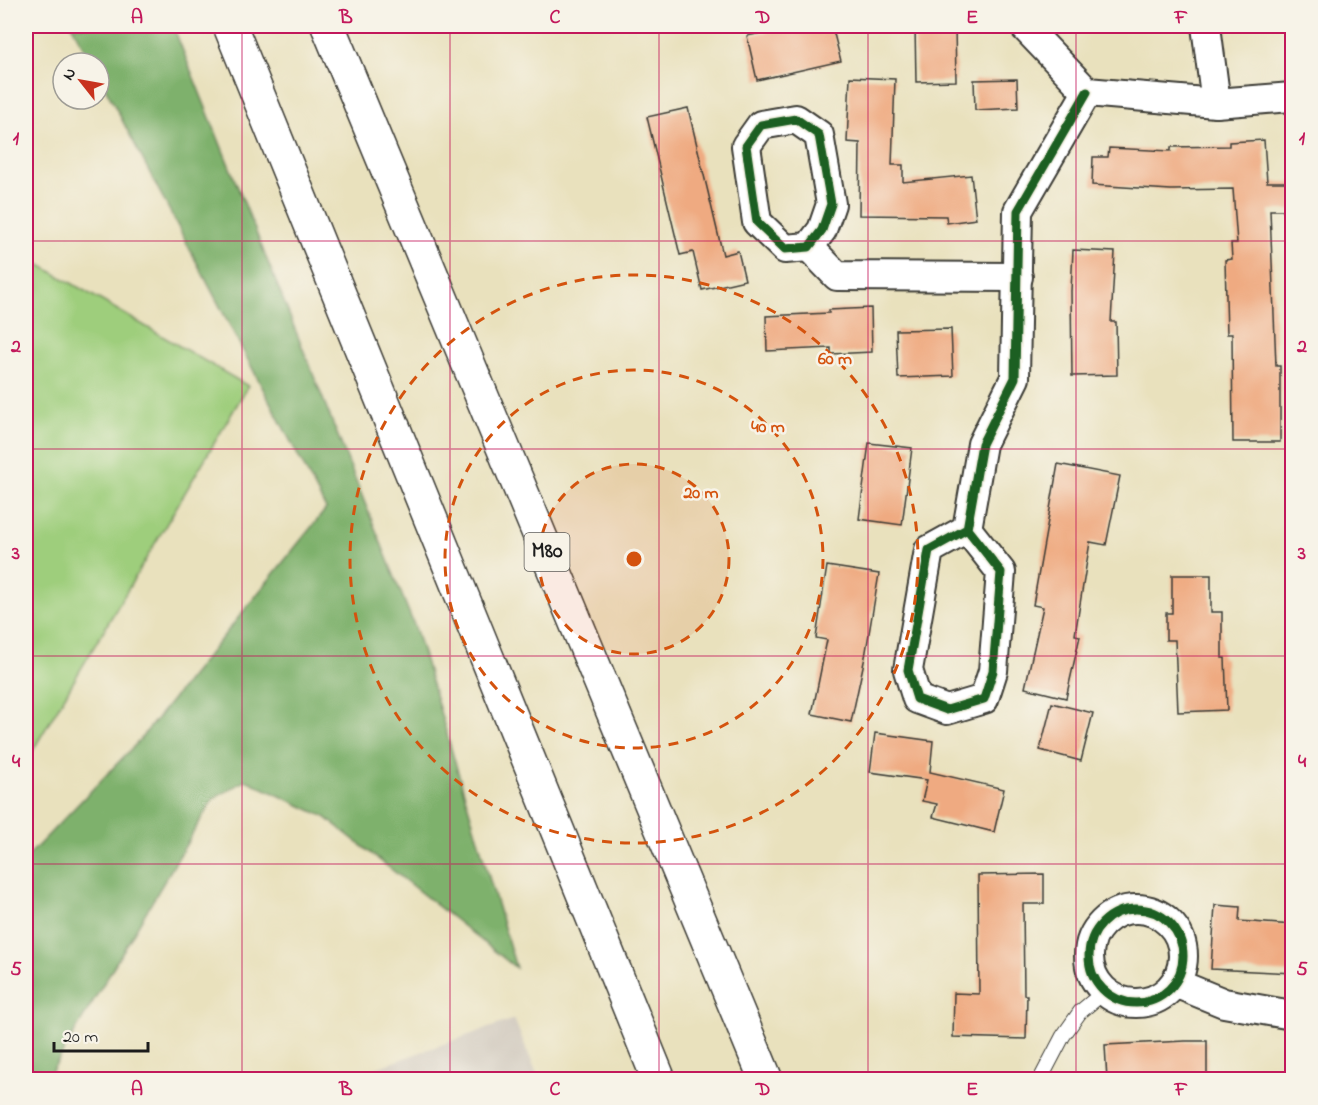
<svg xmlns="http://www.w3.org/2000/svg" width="1318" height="1105" font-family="'Indie Flower',sans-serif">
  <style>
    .industrial { fill: #cbc3b8 }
    .green { fill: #9ece7c; stroke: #5d754c; stroke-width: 1.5 }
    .forest { fill: #7eb16c; stroke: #4d6644; stroke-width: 1.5 }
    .building { fill: #efaa81 }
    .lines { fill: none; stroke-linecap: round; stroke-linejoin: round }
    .service-casing { stroke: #3b3a34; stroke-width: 16 }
    .minor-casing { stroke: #3b3a34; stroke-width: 32 }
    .motorway-casing { stroke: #3b3a34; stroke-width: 36 }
    .service { stroke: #fff; stroke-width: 14 }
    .minor { stroke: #fff; stroke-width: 28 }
    .motorway { stroke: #fff; stroke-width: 33 }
    .cycleway-casing { stroke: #f7f3e8; stroke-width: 13 }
    .cycleway { stroke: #1b5e20; stroke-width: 9 }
    .grid { fill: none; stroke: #c2185b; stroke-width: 1.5; stroke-opacity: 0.55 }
    .ring { fill: none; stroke: #d4530e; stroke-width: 3; stroke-dasharray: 10 8 }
    .labels { text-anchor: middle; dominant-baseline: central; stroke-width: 5; stroke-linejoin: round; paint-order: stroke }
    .shield { fill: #f7f3e8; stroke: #5e5c59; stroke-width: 1.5 }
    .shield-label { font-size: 22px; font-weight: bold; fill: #1c1c1c }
    .centre { fill: #d4530e; stroke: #f7f3e8; stroke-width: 3 }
    .ring-label { font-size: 18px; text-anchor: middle; font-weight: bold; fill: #d4530e; stroke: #f7f3e8; stroke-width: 5; stroke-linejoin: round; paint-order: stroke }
    .neatline { fill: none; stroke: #c2185b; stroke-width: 2 }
    .grid-label { font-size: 20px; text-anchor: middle; font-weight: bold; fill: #c2185b }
  </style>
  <rect width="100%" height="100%" fill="#f7f3e8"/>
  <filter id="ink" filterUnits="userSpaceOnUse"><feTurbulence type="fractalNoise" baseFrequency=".0167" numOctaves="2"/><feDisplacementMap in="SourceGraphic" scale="12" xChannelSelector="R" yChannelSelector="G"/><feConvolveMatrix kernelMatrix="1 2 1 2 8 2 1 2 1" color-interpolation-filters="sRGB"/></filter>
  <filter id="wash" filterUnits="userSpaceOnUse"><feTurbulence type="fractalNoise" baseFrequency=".008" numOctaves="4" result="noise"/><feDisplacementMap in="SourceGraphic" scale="24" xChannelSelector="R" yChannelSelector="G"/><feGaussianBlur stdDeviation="1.35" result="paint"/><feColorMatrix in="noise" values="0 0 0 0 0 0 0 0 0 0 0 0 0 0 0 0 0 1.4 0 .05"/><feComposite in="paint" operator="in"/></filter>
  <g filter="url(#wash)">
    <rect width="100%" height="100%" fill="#e9e1bd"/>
    <!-- industrial -->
    <path class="industrial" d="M514,1019L539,1079H345Z"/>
    <!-- green -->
    <path class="green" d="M30,259L248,386L26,762V267Z"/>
    <!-- forest -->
    <path class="forest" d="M72,26H173L416,630L516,968L325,817L246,780L213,799L47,1079L26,1080V858L138,742L326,509L99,76V63H92Z"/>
    <g id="blocks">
      <!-- building -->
      <g class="building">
        <path d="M794,26H832L841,61L757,80L747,36Z"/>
        <path d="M915,26H955L956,81L916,82Z"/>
        <path d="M850,77L895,79L892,165H903V182L971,175L976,219L947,223L946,216L859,215L860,143L847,142Z"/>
        <path d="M1017,79L1018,108L975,110L974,80Z"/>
        <path d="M688,108L723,255L738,251L745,280L702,290L693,252L680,255L647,117Z"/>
        <path d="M1264,140L1267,182H1293V210H1270L1276,366H1280V442H1233L1232,334H1227L1225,260L1232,259L1231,243H1237L1233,189L1171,190L1092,185L1093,157H1108L1109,148L1171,151V147L1229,146V142Z"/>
        <path d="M1073,250L1115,252L1111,322H1116L1117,375L1072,376L1071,291Z"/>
        <path d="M871,308L872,352L831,354V348L767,351L766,316L829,313V310Z"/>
        <path d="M951,329L953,376L898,378L896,330Z"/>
        <path d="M869,443L912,448L902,525L859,519Z"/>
        <path d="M1058,464L1120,476L1106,545L1090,542L1075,635L1080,636L1066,698L1025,688L1043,607L1033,605Z"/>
        <path d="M827,566L879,574L865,657L851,722L812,714L827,640L816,638Z"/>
        <path d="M1172,575H1211V612H1222V658H1225L1227,710L1178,712L1175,640H1166V613H1172Z"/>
        <path d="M1052,703L1093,713L1081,761L1040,750Z"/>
        <path d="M875,733L933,741L930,772L1004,789L994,832L933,817L937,804L922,801L927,780L870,772Z"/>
        <path d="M1044,874V904H1023L1024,995H1027L1026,1039L953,1037L954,993L979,994L978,875Z"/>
        <path d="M1215,905L1240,907L1239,921L1293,925V973L1211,969Z"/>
        <path d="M1185,1041H1207V1080H1107L1105,1045Z"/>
      </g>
    </g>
  </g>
  <g filter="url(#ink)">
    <use href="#blocks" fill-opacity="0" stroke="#3b3a34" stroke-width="1.5"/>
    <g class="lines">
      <defs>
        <path id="service" d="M1040,1080L1063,1036L1080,1012L1104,992"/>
        <g id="minor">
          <path d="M1024,26L1087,92L1216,103L1292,97"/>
          <path d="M1206,26L1216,103"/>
          <path d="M796,119L819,135L831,204L822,230L809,247L785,249L757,222L746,146L761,125Z"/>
          <path d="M809,247L837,276L1018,277"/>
          <path d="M967,529L1001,572L993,671L984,699L947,710L917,699L908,670L929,550L967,529L982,444L1015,378L1018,211L1087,92"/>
          <circle cx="1136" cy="956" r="47"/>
          <path d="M1175,983L1224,1003L1292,1015"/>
        </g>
        <g id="motorway">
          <path d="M230,26L659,1080"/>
          <path d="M328,26L766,1080"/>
        </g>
      </defs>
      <!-- service casing -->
      <use href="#service" class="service-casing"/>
      <!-- minor casing -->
      <use href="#minor" class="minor-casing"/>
      <!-- motorway casing -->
      <use href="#motorway" class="motorway-casing"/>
      <!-- service -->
      <use href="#service" class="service"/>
      <!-- minor -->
      <use href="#minor" class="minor"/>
      <!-- motorway -->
      <use href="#motorway" class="motorway"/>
      <defs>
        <g id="cycleway">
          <path d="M796,119L819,135L831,204L822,230L809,247L785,249L757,222L746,146L761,125Z"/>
          <path d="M967,529L1001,572L993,671L984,699L947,710L917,699L908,670L929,550L967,529L982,444L1015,378L1018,211L1087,92"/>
          <circle cx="1136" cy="956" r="47"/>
        </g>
      </defs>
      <!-- cycleway casing -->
      <use href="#cycleway" class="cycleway-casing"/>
      <!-- cycleway -->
      <use href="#cycleway" class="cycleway"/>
    </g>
  </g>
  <!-- grid -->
  <path class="grid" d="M242,26V1080M450,26V1080M659,26V1080M868,26V1080M1076,26V1080M26,241H1292M26,449H1292M26,656H1292M26,864H1292"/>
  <!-- distance rings -->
  <circle cx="634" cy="559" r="95" fill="#d4530e" fill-opacity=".12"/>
  <g class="ring">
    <circle cx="634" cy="559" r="95"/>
    <circle cx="634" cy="559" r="189"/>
    <circle cx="634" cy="559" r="284"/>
  </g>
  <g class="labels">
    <!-- shield labels -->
    <rect class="shield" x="524.5" y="533" width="45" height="38" rx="4.5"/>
    <g class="shield-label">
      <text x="547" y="552">M80</text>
    </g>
  </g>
  <circle cx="634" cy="559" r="9" class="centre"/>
  <g class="ring-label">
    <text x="835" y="364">60 m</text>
    <text x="768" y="432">40 m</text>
    <text x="701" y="498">20 m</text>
  </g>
  <!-- margin -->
  <rect width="1318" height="1105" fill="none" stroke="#f7f3e8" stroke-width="66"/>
  <!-- north arrow -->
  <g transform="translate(81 81) rotate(301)"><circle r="28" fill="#f7f3e8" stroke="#9f9d96" stroke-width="1.5"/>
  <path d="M0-4.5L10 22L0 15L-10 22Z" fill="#c8321e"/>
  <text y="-9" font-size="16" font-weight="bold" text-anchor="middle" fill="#1c1c1c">N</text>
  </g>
  <!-- scale -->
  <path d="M54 1042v9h94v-9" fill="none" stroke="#1c1c1c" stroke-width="3"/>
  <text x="63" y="1042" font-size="18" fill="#1c1c1c" stroke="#f7f3e8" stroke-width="4.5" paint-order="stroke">20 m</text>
  <rect x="33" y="33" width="1252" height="1039" class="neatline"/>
  <g class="grid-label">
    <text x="137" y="23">A</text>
    <text x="346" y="23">B</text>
    <text x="555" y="23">C</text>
    <text x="763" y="23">D</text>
    <text x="972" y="23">E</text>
    <text x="1181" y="23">F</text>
    <text x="16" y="144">1</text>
    <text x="1302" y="144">1</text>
    <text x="16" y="352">2</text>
    <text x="1302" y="352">2</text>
    <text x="16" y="559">3</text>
    <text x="1302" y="559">3</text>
    <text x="16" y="767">4</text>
    <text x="1302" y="767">4</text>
    <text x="16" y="975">5</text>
    <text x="1302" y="975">5</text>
    <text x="137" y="1095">A</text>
    <text x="346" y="1095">B</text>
    <text x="555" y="1095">C</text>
    <text x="763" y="1095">D</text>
    <text x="972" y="1095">E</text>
    <text x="1181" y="1095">F</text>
  </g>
</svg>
